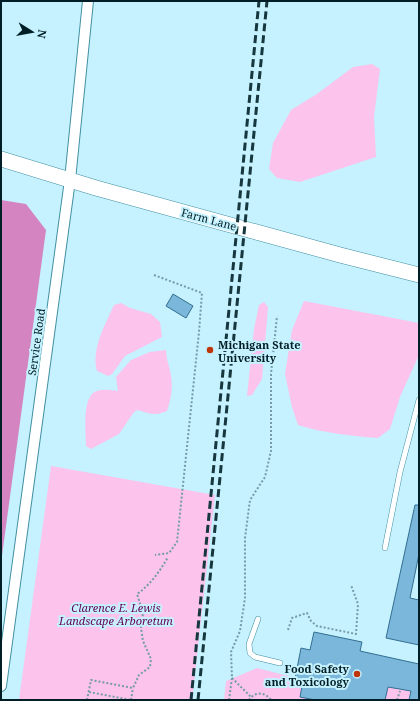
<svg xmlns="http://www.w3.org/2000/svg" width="420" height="701" font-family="'Noto Serif',serif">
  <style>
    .green { fill: #fcc3ed }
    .forest { fill: #d485c1 }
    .building { fill: #7bb7db; stroke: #336e90 }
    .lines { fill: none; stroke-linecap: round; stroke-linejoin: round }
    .lane-casing { stroke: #418fa2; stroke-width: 6 }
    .street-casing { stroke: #418fa2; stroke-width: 12 }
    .secondary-casing { stroke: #418fa2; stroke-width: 16 }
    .path { stroke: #759ca6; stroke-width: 2; stroke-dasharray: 2 2; stroke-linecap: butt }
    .lane { stroke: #fff; stroke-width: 5 }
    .street { stroke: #fff; stroke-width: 10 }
    .secondary { stroke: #fff; stroke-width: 15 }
    .rail { stroke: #17373e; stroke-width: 3; stroke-dasharray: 8 4; stroke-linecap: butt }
    .poi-dot { fill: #be3607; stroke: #c5f2fe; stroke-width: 1.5 }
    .labels { text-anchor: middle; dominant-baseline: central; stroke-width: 4; stroke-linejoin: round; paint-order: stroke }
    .street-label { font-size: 11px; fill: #001e25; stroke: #c5f2fe }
    .poi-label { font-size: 11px; font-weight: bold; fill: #001e25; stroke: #c5f2fe; text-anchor: start }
    .park-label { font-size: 11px; font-style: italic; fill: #630055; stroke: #c5f2fe }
  </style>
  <rect width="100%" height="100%" fill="#c5f2fe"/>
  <!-- green -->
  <g class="green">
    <path d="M372,64L380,69L374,117L376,157L300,182L277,178L269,169L273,143L291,110L317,94L353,67Z"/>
    <path d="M304,301L419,323V355L400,397L390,429L378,438C350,436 324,433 298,425L292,407L285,374L292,330Z"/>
    <path d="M264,302L268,307L262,379L252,395L247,396L254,329L259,305Z"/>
    <path d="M121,303L130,308L151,314L160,322L162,337L125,356L112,374L108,376L97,371C91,349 105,325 114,305Z"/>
    <path d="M166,350C166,360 170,367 171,376C173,388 171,399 167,411C156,416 149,414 138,410L134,412L119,434L91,449L86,446C86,432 82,404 93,393C99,388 111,390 118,391L116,377L131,360L150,352Z"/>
    <path d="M51,466L215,495L192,700H19Z"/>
    <path d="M257,668L288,676L294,684L302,686L300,697L315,700H224L226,681Z"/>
    <path d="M388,687L411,691L409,700H385Z"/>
  </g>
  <!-- forest -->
  <path class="forest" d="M1,200L26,204L46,230L1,563Z"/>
  <!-- building -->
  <g class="building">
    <path d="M173,294L193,306L186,318L166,306Z"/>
    <path d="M415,505H419V554L410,598L419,600V645L386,638Z"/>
    <path d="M314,632L362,642L360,651L419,664V700H409L411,691L388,687L385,700H315L300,697L302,686L294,684L301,648L310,650Z"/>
  </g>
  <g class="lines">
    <defs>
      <g id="lane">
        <path d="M385,548L400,472L419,400"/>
        <path d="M258,619L249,644L250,653L255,657L280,663"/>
      </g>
      <path id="street" d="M1,686L70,180L88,1"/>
      <path id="secondary" d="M1,159L96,188L340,255L419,275"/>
    </defs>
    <!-- lane casing -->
    <use href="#lane" class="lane-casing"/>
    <!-- street casing -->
    <use href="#street" class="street-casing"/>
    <!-- secondary casing -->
    <use href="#secondary" class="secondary-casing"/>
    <!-- path -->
    <g class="path">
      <path d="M154,275L202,293L199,332L177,542L169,553L155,555"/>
      <path d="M288,630L292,618L307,613L311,621L317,626L356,634L358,604L351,585"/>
      <path d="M232,678L251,697"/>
      <path d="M89,692L131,700"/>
      <path d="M87,700L91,680L133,688L139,675L150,667L151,659L143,641L141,628L143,613L137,594C151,584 160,571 168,557"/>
      <path d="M131,700L133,688"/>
      <path d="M229,700L232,678L231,652L240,631L245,598V538L250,500L265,477L271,451V374L277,316"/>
      <path d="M249,700C255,691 265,692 271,700"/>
      <path d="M397,700L400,691"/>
    </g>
    <!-- lane -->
    <use href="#lane" class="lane"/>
    <!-- street -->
    <use href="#street" class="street"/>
    <!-- secondary -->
    <use href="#secondary" class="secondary"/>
    <!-- rail -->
    <g class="rail">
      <path d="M191,700L259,1"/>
      <path d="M198,700L267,1"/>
    </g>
  </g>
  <!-- markers -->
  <g class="poi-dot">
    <circle cx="210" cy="350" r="4"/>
    <circle cx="357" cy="674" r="4"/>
  </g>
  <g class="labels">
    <!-- street labels -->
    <g class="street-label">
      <text transform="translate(209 219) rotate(15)">Farm Lane</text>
      <text transform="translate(36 342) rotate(-82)">Service Road</text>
    </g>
    <!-- poi labels -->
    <g class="poi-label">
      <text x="218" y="344">Michigan State<tspan x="218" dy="13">University</tspan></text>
      <text x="349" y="668" text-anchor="end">Food Safety<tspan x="349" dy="13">and Toxicology</tspan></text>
    </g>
    <!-- park labels -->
    <g class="park-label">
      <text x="116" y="607">Clarence E. Lewis<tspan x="116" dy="13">Landscape Arboretum</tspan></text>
    </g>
  </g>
  <!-- border -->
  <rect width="420" height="701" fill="none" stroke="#001e25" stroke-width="4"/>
  <!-- north arrow -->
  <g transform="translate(32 32) rotate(101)" stroke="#c5f2fe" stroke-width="3" paint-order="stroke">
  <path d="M0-3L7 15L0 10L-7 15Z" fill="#001e25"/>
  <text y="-6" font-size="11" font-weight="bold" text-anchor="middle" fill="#001e25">N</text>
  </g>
</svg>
